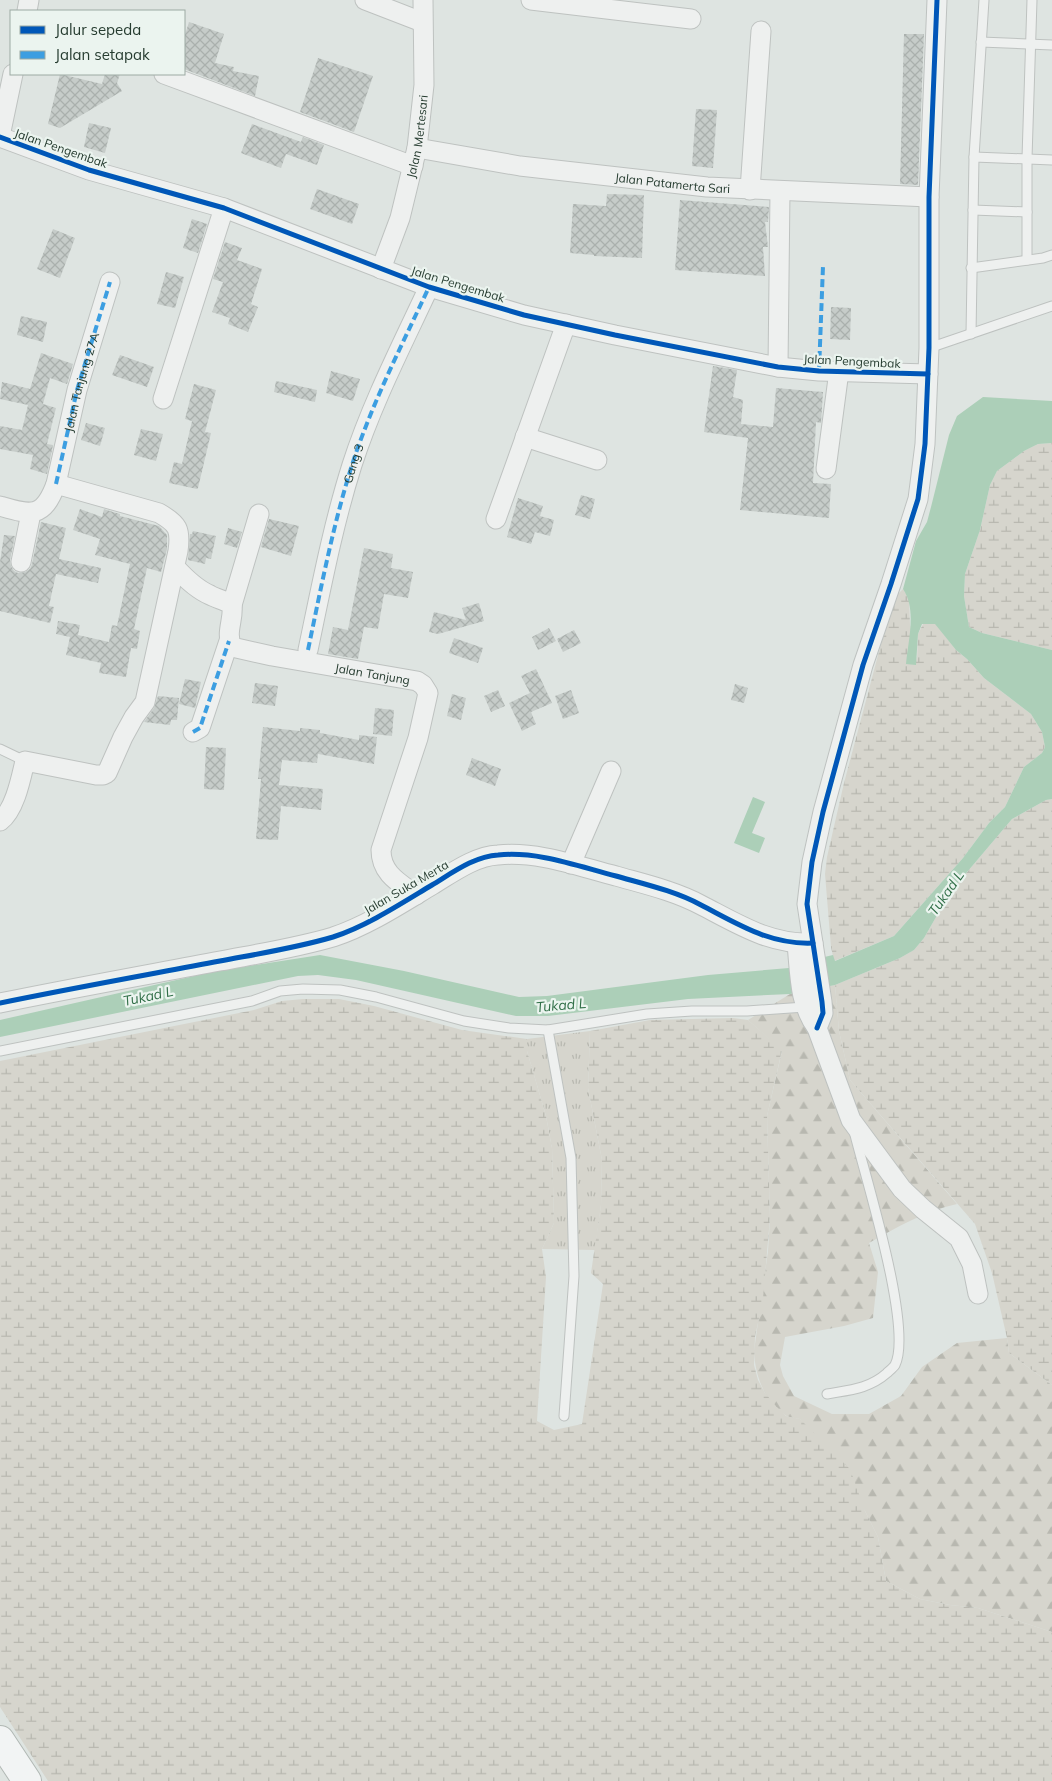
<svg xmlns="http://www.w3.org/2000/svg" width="1052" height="1781" font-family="Mulish,sans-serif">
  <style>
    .grass { fill: url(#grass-tufts) }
    .forest { fill: url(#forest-firs) }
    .wetland { fill: url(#wetland-marsh) }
    .water { fill: #accfb8 }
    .building { fill: url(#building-cross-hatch) }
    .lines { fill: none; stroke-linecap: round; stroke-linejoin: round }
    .service-casing { stroke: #bec2c0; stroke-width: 11 }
    .minor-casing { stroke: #bec2c0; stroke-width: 21 }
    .trunk-casing { stroke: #b1b8b4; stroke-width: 30 }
    .service { stroke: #eef0ef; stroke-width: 9 }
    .minor { stroke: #eef0ef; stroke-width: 19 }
    .trunk { stroke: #f2f4f4; stroke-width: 28 }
    .quiet { stroke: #3c9ee1; stroke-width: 4; stroke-dasharray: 8 4; stroke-linecap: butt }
    .cycleway-casing { stroke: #ebf4ef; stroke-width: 8 }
    .cycleway { stroke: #0057b8; stroke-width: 5 }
    .labels { text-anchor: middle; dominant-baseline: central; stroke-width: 4.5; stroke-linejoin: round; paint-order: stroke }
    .street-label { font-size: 12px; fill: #263c30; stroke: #ebf4ef }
    .water-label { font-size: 14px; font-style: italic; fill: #316f48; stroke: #ebf4ef }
  </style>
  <defs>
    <pattern id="grass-tufts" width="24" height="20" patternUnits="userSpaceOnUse" patternTransform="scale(1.25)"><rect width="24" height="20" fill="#d6d5cd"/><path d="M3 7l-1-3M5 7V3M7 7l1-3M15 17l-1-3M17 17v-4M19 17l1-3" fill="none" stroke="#b8b8b0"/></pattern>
    <pattern id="forest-firs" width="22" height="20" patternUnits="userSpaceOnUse" patternTransform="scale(1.25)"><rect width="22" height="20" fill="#d6d5cd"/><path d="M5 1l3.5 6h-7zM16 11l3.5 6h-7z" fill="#b8b8b0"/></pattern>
    <pattern id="wetland-marsh" width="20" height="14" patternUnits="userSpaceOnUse" patternTransform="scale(1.25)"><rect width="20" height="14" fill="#d6d5cd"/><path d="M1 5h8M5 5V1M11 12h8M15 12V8" fill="none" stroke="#b8b8b0"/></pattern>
    <pattern id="building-cross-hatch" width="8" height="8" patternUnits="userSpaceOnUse" patternTransform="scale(1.25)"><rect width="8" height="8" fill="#c6ccc9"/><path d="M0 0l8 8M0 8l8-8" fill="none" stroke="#aab0ad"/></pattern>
  </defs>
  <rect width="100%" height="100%" fill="#dee4e1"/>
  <!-- grass -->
  <path class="grass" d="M590,1031L588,1088L602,1160L601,1205L595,1250L542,1249L554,1223L552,1148L546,1116L527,1051V1039Z"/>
  <!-- forest -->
  <path class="forest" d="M835,985L839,1031L850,1080L957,1204C925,1211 897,1227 869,1243L878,1272L873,1318L844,1326L785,1337L780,1365L783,1376L794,1396L832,1414H869L901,1396L922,1367L957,1343L1007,1338L1009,1353L1052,1385V1632L978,1608L950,1605L920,1599L886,1581L878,1537L865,1511L800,1419C796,1418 789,1418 785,1415C764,1401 755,1375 754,1351L768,1251L770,1218L767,1116L782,1051L748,1020L790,994Z"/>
  <!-- wetland -->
  <g class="wetland">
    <path d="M1052,443V650L982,633L969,627L964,596L965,574L980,530L990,485L997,471L1024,451L1038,444Z"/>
    <path d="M903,589L909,597L910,625L917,661L918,634L923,624L935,623L956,650L967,659L984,678L1031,714L1042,732L1045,747L1042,753L1024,767L1005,807L989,823L963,858L894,936L834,961L831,947L825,874L827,857L844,783L893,599Z"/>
    <path d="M1052,799V1385L1009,1353L1007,1338L992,1273L975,1224L850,1080L839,1031L835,985L900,958L914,950L924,938L951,891L1012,819L1046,800Z"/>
    <path d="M303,999H339L374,1006L462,1030L527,1039V1051L546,1116L552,1148L554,1223L542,1249L546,1277L537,1421L554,1430L582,1424L603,1284L591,1273L601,1205L602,1160L588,1088L590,1031L650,1020L733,1018L748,1020L782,1050L767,1116L770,1218L763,1299L755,1337L754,1365L758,1380L765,1393L775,1405L786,1416L800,1419L850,1469L865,1511L878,1537L886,1581L920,1599L950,1605L978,1608L1052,1632V1781H48L0,1707V1061L254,1010L282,1001Z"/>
  </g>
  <!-- water -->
  <g class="water">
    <path d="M983,397L1052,401V443L1038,444L1024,451L997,471L990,485L980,530L965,574L964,596L969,627L982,633L1052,650V799L1046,800L1012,819L951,891L924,938L914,950L900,958L835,985L790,994L688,999L548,1016H516L356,980L318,975L298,976L0,1037V1020L216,971L320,955L404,971L519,997L547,996L708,975L789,968L807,961L833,955L835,961L894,936L963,858L989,823L1005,807L1024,767L1042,753L1045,747L1042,732L1031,714L984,678L967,659L956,650L935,624H922L918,634L916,665L906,664C908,641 917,609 903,589L916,541L927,522L931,507L949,435L957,416Z"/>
    <path d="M753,797L765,802L752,833L765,838L759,853L734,843Z"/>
  </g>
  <!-- building -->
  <g class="building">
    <path d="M189,22L224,34L215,63L234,67L233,71L259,76L255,96L184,69V38Z"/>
    <path d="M904,34H924L918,185L900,184Z"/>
    <path d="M318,58L373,76L354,132L300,112Z"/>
    <path d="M60,74L102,84L105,74H120L117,83L122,91L60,128L48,124Z"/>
    <path d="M696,109L717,110L713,168L692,166Z"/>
    <path d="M89,123L111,128L105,153L84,147Z"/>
    <path d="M252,124L301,142L303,137L324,145L317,165L286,154L281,168L241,153Z"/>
    <path d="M317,189L359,204L352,224L310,209Z"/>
    <path d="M607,194L644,195L642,258L594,256V255L570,253L573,204L606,206Z"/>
    <path d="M680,200L769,207L768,222H765L768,247H763L765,276L675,270Z"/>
    <path d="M192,219L207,224L198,253L183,248Z"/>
    <path d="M53,229L75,238L60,278L37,269Z"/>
    <path d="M225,242L242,248L237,260L262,269L251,304L258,307L248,332L228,324L230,318L212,312L223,282L213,279Z"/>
    <path d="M166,272L184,277L175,308L157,304Z"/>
    <path d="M831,307L851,308L850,340L830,339Z"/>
    <path d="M21,316L47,322L43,342L17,335Z"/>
    <path d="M41,353L73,364L67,384L50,378L43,404L56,408L47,444L53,445L47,474L30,469L33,455L0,449V426L22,430L28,405L0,399L2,382L30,389Z"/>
    <path d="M120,355L154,367L147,387L112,375Z"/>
    <path d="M713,366L737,370L733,397L743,400L741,424L773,427L776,388L823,392L821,423L816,422L813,483L831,484L829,518L740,510L748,438L704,432Z"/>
    <path d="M331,371L360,379L353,401L326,393Z"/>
    <path d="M276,381L317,390L315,402L274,392Z"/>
    <path d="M194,384L216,390L205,432L211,433L198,488L197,489L169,483L174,462L182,464L192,421L185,419Z"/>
    <path d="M86,423L105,428L100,446L81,440Z"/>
    <path d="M141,429L163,434L156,461L134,455Z"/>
    <path d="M581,495L595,499L590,519L575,515Z"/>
    <path d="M518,498L543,506L540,516L554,520L550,536L535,532L531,544L507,537Z"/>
    <path d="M80,509L102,517L104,509L113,512L120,514V516L159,526L167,535V549L161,572L147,568L134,629L140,631L137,649L131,648L126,677L99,673L101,663L66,655L70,637L56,634L58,621L80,625L78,635L109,642L112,625L117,626L130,564L95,555L100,539L73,530Z"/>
    <path d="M269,519L299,526L291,556L261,547Z"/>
    <path d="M41,522L66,528L59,559L101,568L98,583L56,574L49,606L54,607L50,623L0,611V562L4,535L15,536L10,560L11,566L14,571L18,573L25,572L30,569L32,564Z"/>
    <path d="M228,528L242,532L237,548L224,544Z"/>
    <path d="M193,531L216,536L211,559L206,558L205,564L188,560L190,534H192Z"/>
    <path d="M364,548L393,554L391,568L413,572L408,598L384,594L378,629L364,627L358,659L328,654L333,627L348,630Z"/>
    <path d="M479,603L484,621L438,634L429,632L434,612L466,620L462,608Z"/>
    <path d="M549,628L556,641L538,650L532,637Z"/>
    <path d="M574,630L581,643L563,652L557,639Z"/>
    <path d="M454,638L483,648L478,663L449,653Z"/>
    <path d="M536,669L552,703L531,712L536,724L522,731L509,703L530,693L521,676Z"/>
    <path d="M185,679L201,682L195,708L179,704Z"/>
    <path d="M255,683L278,686L275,706L252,703Z"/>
    <path d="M735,684L748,688L744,703L731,700Z"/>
    <path d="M498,690L505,706L491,712L484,696Z"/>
    <path d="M571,690L579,713L563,719L555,696Z"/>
    <path d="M452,694L466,698L461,720L447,716Z"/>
    <path d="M158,696L179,698L177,720H171L170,725L144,722L154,708Z"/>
    <path d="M375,708L394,710L392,736L373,734Z"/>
    <path d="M263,727L300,731V728L320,730V733L359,740V735L377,737L374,764L318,754L317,763L282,760L279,785L323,789L321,810L281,806L278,840L256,839L261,779H258Z"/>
    <path d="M206,747L226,748L224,790L204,789Z"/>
    <path d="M472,758L501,769L495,786L466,775Z"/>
  </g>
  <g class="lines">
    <defs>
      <g id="service">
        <path d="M981,42L1052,45"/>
        <path d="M974,157L984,0"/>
        <path d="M973,210L1027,212"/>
        <path d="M1027,260V158L1032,0"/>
        <path d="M971,268L1043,258L1052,255"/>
        <path d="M971,334L974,157L1052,160"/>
        <path d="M929,348L1052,306"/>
        <path d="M0,749L25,761"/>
        <path d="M548,1030L571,1158L574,1276L564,1416"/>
        <path d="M0,1051L252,1001L280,991L303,989L340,990L376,997L464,1021L509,1028L548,1030L647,1014L692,1011H747L805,1007"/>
        <path d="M827,1394C849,1390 869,1389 887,1373C889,1371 893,1368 895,1365C913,1329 866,1179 855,1135"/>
      </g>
      <g id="minor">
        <path d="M365,0L422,22"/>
        <path d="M531,0L691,19"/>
        <path d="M27,11L29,0"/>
        <path d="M164,74L413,166"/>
        <path d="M0,136L13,74"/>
        <path d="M0,137L89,170L224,208L429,287L524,315L615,335L778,367L819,371L928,374"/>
        <path id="s1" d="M417,148L520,166L707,187L929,197"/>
        <path d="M750,190L761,31"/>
        <path id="s2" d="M381,269L400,218L417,148L424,85L423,0"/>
        <path d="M778,367L780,191"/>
        <path d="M163,399L224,208"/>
        <path d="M525,437L597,460"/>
        <path d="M826,469L839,371"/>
        <path d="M0,506C31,515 43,519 56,484L77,390L110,282"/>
        <path d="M496,519L566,324"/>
        <path d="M21,562L31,513"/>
        <path id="s3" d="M175,567C185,578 196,589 210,595C217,599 225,600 232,605C234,620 225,632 232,647L272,656L417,681L423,685L428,693L418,738L381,850C381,873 398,882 416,895"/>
        <path d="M232,605L259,514"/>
        <path d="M308,650C321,588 333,525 352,465C372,403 402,345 429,287"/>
        <path d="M193,732L200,728L229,641"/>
        <path d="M0,821C15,810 21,778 25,761L96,775H103L107,773L123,737L134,717L145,702L178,551C181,529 178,524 159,513L56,484"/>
        <path d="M571,864L611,771"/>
        <path d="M797,944C800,973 799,1004 817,1028L851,1120L902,1189L923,1209L959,1238L972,1264L978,1294"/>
        <path d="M0,1003C73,988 146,975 220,961C257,954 296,948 333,937C367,926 402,903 432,885C452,873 475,856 498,855C538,851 577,866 616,876C644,884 675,891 701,905C738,924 770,945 813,943"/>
        <path d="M817,1028L823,1013L822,1002L807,904L812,862L823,812L863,665L891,584L918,499L925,444L929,348V197L937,0"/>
      </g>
      <path id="trunk" d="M0,1740L27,1781"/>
    </defs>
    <!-- service casing -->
    <use href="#service" class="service-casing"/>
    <!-- minor casing -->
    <use href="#minor" class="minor-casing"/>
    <!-- trunk casing -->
    <use href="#trunk" class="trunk-casing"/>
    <!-- service -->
    <use href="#service" class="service"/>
    <!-- minor -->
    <use href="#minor" class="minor"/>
    <!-- trunk -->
    <use href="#trunk" class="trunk"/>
    <!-- quiet -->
    <g class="quiet">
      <path d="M819,371L823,266"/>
      <path id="s4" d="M56,484L77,390L110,282"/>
      <path id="s5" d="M308,650C321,588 333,525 352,465C372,403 402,345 429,287"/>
      <path d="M193,732L200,728L229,641"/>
    </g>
    <defs>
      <g id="cycleway">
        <path d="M0,137L89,170L224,208L429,287L524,315L615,335L778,367L819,371L928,374"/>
        <path d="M0,1003C73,988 146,975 220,961C257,954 296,948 333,937C367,926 402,903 432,885C452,873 475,856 498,855C538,851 577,866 616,876C644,884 675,891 701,905C738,924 770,945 813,943"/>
        <path d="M817,1028L823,1013L822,1002L807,904L812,862L823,812L863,665L891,584L918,499L925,444L929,348V197L937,0"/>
      </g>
    </defs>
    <!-- cycleway casing -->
    <use href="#cycleway" class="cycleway-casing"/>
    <!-- cycleway -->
    <use href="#cycleway" class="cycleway"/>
  </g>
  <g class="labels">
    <!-- street labels -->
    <g class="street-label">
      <text stroke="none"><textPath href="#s2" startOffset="138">Jalan Mertesari</textPath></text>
      <text transform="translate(61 148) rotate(19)">Jalan Pengembak</text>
      <text stroke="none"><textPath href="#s1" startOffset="258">Jalan Patamerta Sari</textPath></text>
      <text transform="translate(458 284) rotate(17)">Jalan Pengembak</text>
      <text transform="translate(852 361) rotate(3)">Jalan Pengembak</text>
      <text stroke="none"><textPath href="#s4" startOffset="105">Jalan Tanjung 27A</textPath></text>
      <text stroke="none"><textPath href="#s5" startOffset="192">Gang 3</textPath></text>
      <text stroke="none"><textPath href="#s3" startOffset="255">Jalan Tanjung</textPath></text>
      <text transform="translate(406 887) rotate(-30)">Jalan Suka Merta</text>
    </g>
    <!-- water labels -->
    <g class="water-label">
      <text transform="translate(946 893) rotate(-55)">Tukad L</text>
      <text transform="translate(148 996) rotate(-12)">Tukad L</text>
      <text transform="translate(561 1005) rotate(-5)">Tukad L</text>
    </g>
  </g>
  <!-- legend -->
  <rect x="10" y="10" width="175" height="65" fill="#ebf4ef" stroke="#9caaa3"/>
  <rect x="20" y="26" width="25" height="8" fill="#0057b8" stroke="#9caaa3"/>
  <text x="55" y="35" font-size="15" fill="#263c30">Jalur sepeda</text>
  <rect x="20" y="51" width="25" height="8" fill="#3c9ee1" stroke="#9caaa3"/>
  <text x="55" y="60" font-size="15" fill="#263c30">Jalan setapak</text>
</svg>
